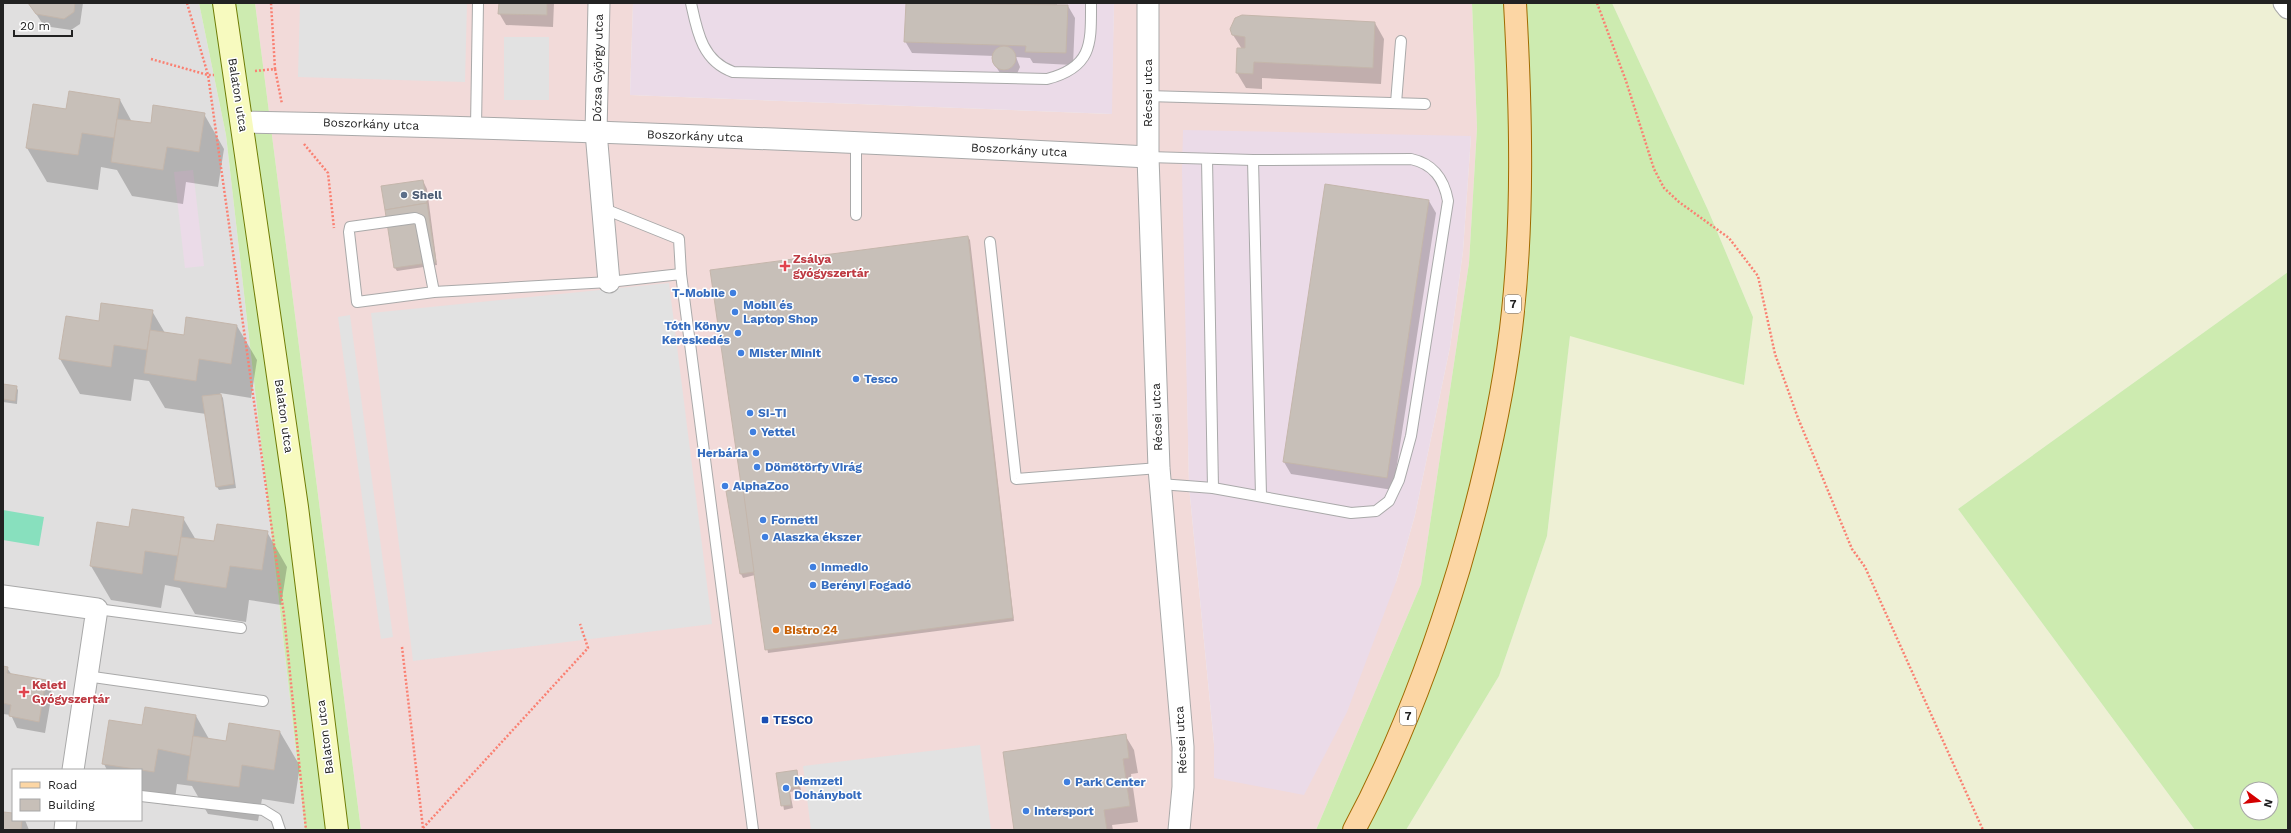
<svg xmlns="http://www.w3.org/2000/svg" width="2291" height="833" font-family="'Work Sans',sans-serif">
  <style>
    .residential { fill: #e0dfdf; fill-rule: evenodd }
    .commercial { fill: #f2dad9; fill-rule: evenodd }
    .industrial { fill: #ebdbe8 }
    .farmland { fill: #eef0d5 }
    .grass { fill: #cdebb0; fill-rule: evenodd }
    .pitch { fill: #88e0be }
    .parking { fill: #e2e2e2 }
    .shadow { fill: #0003 }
    .building { fill: #c7bfb8; stroke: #c4b6ab }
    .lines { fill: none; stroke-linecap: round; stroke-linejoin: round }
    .lane-casing { stroke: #a9a9a9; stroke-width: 12 }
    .street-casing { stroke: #a9a9a9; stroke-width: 23 }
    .secondary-casing { stroke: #707d05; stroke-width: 24 }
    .primary-casing { stroke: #a06b00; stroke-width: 24 }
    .path { stroke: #fa8072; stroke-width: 2.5; stroke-dasharray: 2 2; stroke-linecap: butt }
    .lane { stroke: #fff; stroke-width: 10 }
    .street { stroke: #fff; stroke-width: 21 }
    .secondary { stroke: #f7fabf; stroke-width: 22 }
    .primary { stroke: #fcd6a4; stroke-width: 22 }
    .service-dot { fill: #5c6f8a; stroke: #fff; stroke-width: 1.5 }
    .health-dot { fill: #e0444e; stroke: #fff; stroke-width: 1.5 }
    .shop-dot { fill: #3f7fe0; stroke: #fff; stroke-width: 1.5 }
    .food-dot { fill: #e8710a; stroke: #fff; stroke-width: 1.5 }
    .transit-dot { fill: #1a4fb4; stroke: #fff; stroke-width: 1.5 }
    .labels { text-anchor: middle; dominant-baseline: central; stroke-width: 3; stroke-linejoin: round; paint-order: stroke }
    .shield { fill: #fff; stroke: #646464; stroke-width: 1 }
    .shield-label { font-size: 11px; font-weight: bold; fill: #222 }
    .street-label { font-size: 12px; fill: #222; stroke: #fff }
    .service-label { font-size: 12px; font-weight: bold; fill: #4e5e75; stroke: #fff; text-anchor: start }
    .health-label { font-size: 12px; font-weight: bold; fill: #be3a42; stroke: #fff; text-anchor: start }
    .shop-label { font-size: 12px; font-weight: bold; fill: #366cbe; stroke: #fff; text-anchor: start }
    .food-label { font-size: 12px; font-weight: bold; fill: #c56008; stroke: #fff; text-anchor: start }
    .transit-label { font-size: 12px; font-weight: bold; fill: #164399; stroke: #fff; text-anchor: start }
  </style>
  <rect width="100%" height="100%" fill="#f2efe9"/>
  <!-- residential -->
  <path class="residential" d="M3,3H199L226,135L305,830H3ZM13,770H141V820H13Z"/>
  <!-- commercial -->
  <path class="commercial" d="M255,3H633L630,95L1111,114L1114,3H1472L1477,128L1469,263L1421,584L1316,830H361ZM1471,136L1463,251L1450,347L1415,515L1396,582L1214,778V744L1189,486L1183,158Z"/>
  <!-- industrial -->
  <g class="industrial">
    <path d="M633,3H1114L1112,114L630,95Z"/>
    <path d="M1183,130L1471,136L1463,251L1450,347L1415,515L1396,582L1347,712L1304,795L1214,778V744L1189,486L1182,171Z"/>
    <path d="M193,170L204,266L185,268L174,172Z"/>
  </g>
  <!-- farmland -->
  <path class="farmland" d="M1612,3H2288V272L1958,509L2195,830H1406L1499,676L1547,536L1570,335L1744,385L1753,317L1708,210Z"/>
  <!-- grass -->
  <g class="grass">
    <path d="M199,3H255L361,830H305L226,135Z"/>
    <path d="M1472,3H1612L1708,210L1753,317L1744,385L1570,336L1547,536L1499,676L1406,830H1316L1421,584L1469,263L1477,128Z"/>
    <path d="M2288,272V830H2195L1958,509ZM2247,789H2271V813H2247Z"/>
  </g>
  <!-- pitch -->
  <path class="pitch" d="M3,510L44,517L39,546L3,540Z"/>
  <!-- parking -->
  <g class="parking">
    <path d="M300,3H467L465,82L298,77Z"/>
    <rect x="504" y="37" width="45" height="63"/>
    <path d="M669,283L712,624L413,661L371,313Z"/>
    <path d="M350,315L393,637L381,639L338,317Z"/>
    <path d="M980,745L991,830H811L803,766Z"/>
  </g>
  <!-- shadow -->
  <g class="shadow">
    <path d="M29,3H83L80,24L71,30L44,26Z"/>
    <path d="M500,3H554L553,27L506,25L499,13Z"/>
    <path d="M907,3H1057V5L1068,6L1075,18L1073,65L1033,63L1030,58L1016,57L1020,67L1016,76L1009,78L1000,73L995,65V56L912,53L905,41Z"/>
    <path d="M1375,23L1384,39L1381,84L1262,78V89L1246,88L1237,73L1242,49L1233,35Z"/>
    <path d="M120,100L132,122L152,125L204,114L224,149L218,187L186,182L183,204L132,196L117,170L101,167L98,190L47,182L27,148L67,110Z"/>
    <path d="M423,181L427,189L437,265L397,271L395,268Z"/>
    <path d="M1429,201L1436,213L1393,490L1291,474L1284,462Z"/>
    <path d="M968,237L970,240L1014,621L768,653L755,575L743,578L741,574L727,492L744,489Z"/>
    <path d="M152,311L165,333L184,336L237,326L257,360L251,398L220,393L223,398L236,488L219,490L217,487L206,414L165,408L149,381L134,379L131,401L80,394L60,359L67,317L99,322Z"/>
    <path d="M3,385L16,387L18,390L17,404L3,402Z"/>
    <path d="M183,518L196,540L215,543L267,532L287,567L281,605L249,600L246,622L195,614L180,588L165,585L161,608L111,600L91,566L130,528Z"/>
    <path d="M3,667L7,668L12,675L46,681L52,693L45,733L17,728L11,715L3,714Z"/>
    <path d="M196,716L209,739L227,742L280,732L300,766L294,804L262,799L258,821L208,814L192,786L177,784L174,806L141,801V770H107L104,764L143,726Z"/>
    <path d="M1125,735L1134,750L1138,773L1131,774L1138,822L1112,825L1113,830H1015Z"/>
    <path d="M796,771L801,790L790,792L793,808L784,810L778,774Z"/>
    <path d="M3,813L13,814V820H25L29,830H3Z"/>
  </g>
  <!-- building -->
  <g class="building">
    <path d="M28,3H75L74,12L64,19L36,14Z"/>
    <path d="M499,3H547V15L498,14Z"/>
    <path d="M906,3L1068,5L1066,53L1025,52L1026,46L904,42Z"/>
    <path d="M1242,15L1375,22L1373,68L1254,62L1253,74L1236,73L1237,48H1245V37L1232,35L1230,29L1235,18Z"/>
    <circle cx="1004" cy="58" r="12"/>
    <path d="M69,91L120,99L114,138L82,133L78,155L26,148L33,104L66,109Z"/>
    <path d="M153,105L205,113L199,152L167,147L163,170L111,162L117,119L151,123Z"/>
    <path d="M423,180L427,203L385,210L381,186Z"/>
    <path d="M1325,184L1429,200L1387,478L1283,462Z"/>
    <path d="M427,203L436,262L394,268L385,210Z"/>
    <path d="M968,236L1013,618L765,650L710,270Z"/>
    <path d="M101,303L153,310L147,350L114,345L111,367L59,359L66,316L99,321Z"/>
    <path d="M186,317L237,325L231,364L199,359L196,381L144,373L150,330L184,335Z"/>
    <path d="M3,384L17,386L15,401L3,399Z"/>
    <path d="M221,394L234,484L216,487L202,396Z"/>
    <path d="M743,488L754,572L740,574L726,491Z"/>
    <path d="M132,509L184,517L178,556L145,551L142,574L90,566L97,522L129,527Z"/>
    <path d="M217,524L268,531L262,570L230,566L226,588L174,580L181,537L214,541Z"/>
    <path d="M3,666L8,667L7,673L46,680L39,722L9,716L11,705L3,703Z"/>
    <path d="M145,707L196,715L190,756L158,749L154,772L102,764L109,720L142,725Z"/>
    <path d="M229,723L280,731L274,770L242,765L239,787L187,780L193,736L226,741Z"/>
    <path d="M1126,734L1129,758L1123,759L1130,806L1104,810L1107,830H1014L1003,752Z"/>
    <path d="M797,770L799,787L789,788L791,805L781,806L776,773Z"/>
    <path d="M3,812L13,813V820H22L21,830H3Z"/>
  </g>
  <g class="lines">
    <defs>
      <g id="lane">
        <path d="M691,3C697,31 702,61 733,72L1047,79C1093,67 1091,43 1091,3"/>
        <path d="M1147,96L1425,104"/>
        <path d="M1396,103L1401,41"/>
        <path d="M476,127L478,3"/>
        <path d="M856,141V215"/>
        <path d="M1148,157L1253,160L1411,159C1434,164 1444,179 1448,201L1411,436L1399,480L1389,501L1376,511L1351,513L1213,488L1160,484"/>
        <path d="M1207,159L1213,488"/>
        <path d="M1253,160L1261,495"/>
        <path d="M602,208L679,239L681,274"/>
        <path d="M990,242L1016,479L1159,468"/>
        <path d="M434,292L420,220L415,218L350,227L349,232L357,302L434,292L609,282L681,274L753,830"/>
        <path d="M97,609L241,628"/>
        <path d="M86,676L263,701"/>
        <path d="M141,796L263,810L276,818L280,830"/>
      </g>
      <g id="street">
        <path d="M599,3L596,132L609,282"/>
        <path d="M1148,3V157L1159,468L1183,747V787L1179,830"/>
        <path d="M2284,3L2288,8"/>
        <path d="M243,122C544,128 846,141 1148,157"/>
        <path d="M3,596L97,609L73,770"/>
        <path d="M65,830L66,820"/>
      </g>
      <path id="secondary" d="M224,3L297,507L337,830"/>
      <path id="primary" d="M1354,830C1399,746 1432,658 1459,568C1482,489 1501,410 1511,329C1524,221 1521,111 1515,3"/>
    </defs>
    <!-- lane casing -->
    <use href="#lane" class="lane-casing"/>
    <!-- street casing -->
    <use href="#street" class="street-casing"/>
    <!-- secondary casing -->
    <use href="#secondary" class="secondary-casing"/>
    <!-- primary casing -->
    <use href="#primary" class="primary-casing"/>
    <!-- path -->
    <g class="path">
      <path d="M187,3L208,75L284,615L306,830"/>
      <path d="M1597,3L1626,81L1654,169L1664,188L1679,202L1729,238L1758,276L1775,354L1798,418L1852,549L1865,567L1983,830"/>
      <path d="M151,59L208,75H214"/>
      <path d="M275,69L282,104"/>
      <path d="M255,71L275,69L271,3"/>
      <path d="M304,144L328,173L334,228"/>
      <path d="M402,647L423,828L422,830"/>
      <path d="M423,828L588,648L580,624"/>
    </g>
    <!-- lane -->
    <use href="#lane" class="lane"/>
    <!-- street -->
    <use href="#street" class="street"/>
    <!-- secondary -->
    <use href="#secondary" class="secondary"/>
    <!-- primary -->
    <use href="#primary" class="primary"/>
  </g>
  <!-- markers -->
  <circle class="service-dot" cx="404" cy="195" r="4"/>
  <g class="health-dot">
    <path d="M783 260h4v4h4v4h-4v4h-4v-4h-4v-4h4z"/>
    <path d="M22 686h4v4h4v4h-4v4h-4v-4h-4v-4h4z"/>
  </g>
  <g class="shop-dot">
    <circle cx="733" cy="293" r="4"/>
    <circle cx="735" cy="312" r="4"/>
    <circle cx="738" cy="333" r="4"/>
    <circle cx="741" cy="353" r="4"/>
    <circle cx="856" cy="379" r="4"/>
    <circle cx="750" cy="413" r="4"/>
    <circle cx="753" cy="432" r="4"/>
    <circle cx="756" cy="453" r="4"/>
    <circle cx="757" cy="467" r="4"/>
    <circle cx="725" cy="486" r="4"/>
    <circle cx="763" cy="520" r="4"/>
    <circle cx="765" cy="537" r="4"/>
    <circle cx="813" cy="567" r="4"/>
    <circle cx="813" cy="585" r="4"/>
    <circle cx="1067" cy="782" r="4"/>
    <circle cx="786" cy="788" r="4"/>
    <circle cx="1026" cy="811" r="4"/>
  </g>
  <circle class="food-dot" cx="776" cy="630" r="4"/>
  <rect class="transit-dot" x="761" y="716" width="8" height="8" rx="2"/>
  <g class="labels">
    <!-- shield labels -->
    <g class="shield">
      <rect x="1505" y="295" width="16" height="18" rx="3"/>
      <rect x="1400" y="707" width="16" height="18" rx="3"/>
    </g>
    <g class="shield-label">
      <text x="1513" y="304">7</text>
      <text x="1408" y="716">7</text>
    </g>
    <!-- street labels -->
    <g class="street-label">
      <text transform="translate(598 68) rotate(-89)">Dózsa György utca</text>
      <text transform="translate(1148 93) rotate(-90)">Récsei utca</text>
      <text transform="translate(238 95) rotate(81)">Balaton utca</text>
      <text transform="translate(371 124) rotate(2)">Boszorkány utca</text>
      <text transform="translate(695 136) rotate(2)">Boszorkány utca</text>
      <text transform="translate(1019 150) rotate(3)">Boszorkány utca</text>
      <text transform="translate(284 416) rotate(82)">Balaton utca</text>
      <text transform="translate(1157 417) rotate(-92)">Récsei utca</text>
      <text transform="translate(325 737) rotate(-97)">Balaton utca</text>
      <text transform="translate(1181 740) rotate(-93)">Récsei utca</text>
    </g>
    <!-- service labels -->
    <g class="service-label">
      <text x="412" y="195">Shell</text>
    </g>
    <!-- health labels -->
    <g class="health-label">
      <text x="793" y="259">Zsálya<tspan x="793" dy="14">gyógyszertár</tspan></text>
      <text x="32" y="685">Keleti<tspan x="32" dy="14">Gyógyszertár</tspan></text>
    </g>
    <!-- shop labels -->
    <g class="shop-label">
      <text x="725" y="293" text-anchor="end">T-Mobile</text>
      <text x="743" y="305">Mobil és<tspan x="743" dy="14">Laptop Shop</tspan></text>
      <text x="730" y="326" text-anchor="end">Tóth Könyv<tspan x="730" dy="14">Kereskedés</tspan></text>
      <text x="749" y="353">Mister Minit</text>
      <text x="864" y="379">Tesco</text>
      <text x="758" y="413">SI-TI</text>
      <text x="761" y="432">Yettel</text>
      <text x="748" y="453" text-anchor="end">Herbária</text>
      <text x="765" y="467">Dömötörfy Virág</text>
      <text x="733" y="486">AlphaZoo</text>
      <text x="771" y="520">Fornetti</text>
      <text x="773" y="537">Alaszka ékszer</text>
      <text x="821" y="567">inmedio</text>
      <text x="821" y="585">Berényi Fogadó</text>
      <text x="794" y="781">Nemzeti<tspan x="794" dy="14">Dohánybolt</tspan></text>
      <text x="1075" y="782">Park Center</text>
      <text x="1034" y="811">Intersport</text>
    </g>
    <!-- food labels -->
    <g class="food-label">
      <text x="784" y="630">Bistro 24</text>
    </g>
    <!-- transit labels -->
    <g class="transit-label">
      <text x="773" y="720">TESCO</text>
    </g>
  </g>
  <!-- border -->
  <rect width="2291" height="833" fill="none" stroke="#222222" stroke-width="8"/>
  <!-- legend -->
  <rect x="12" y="769" width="130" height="52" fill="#ffffff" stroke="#a7a7a7"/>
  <rect x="20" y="782" width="20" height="6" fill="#fcd6a4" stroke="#a7a7a7"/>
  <text x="48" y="789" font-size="12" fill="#222222">Road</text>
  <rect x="20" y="799" width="20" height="12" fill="#c7bfb8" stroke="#a7a7a7"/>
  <text x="48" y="809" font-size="12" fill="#222222">Building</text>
  <!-- north arrow -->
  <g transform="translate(2259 801) rotate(105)"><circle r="19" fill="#ffffff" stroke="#a7a7a7"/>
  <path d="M0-3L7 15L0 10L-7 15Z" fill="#d40000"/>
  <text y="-6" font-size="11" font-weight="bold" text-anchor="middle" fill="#222222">N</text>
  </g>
  <!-- scale -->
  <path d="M14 30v6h58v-6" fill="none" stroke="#222222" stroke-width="2"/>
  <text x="20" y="30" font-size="12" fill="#222222" stroke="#ffffff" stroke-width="3" paint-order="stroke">20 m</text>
</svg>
